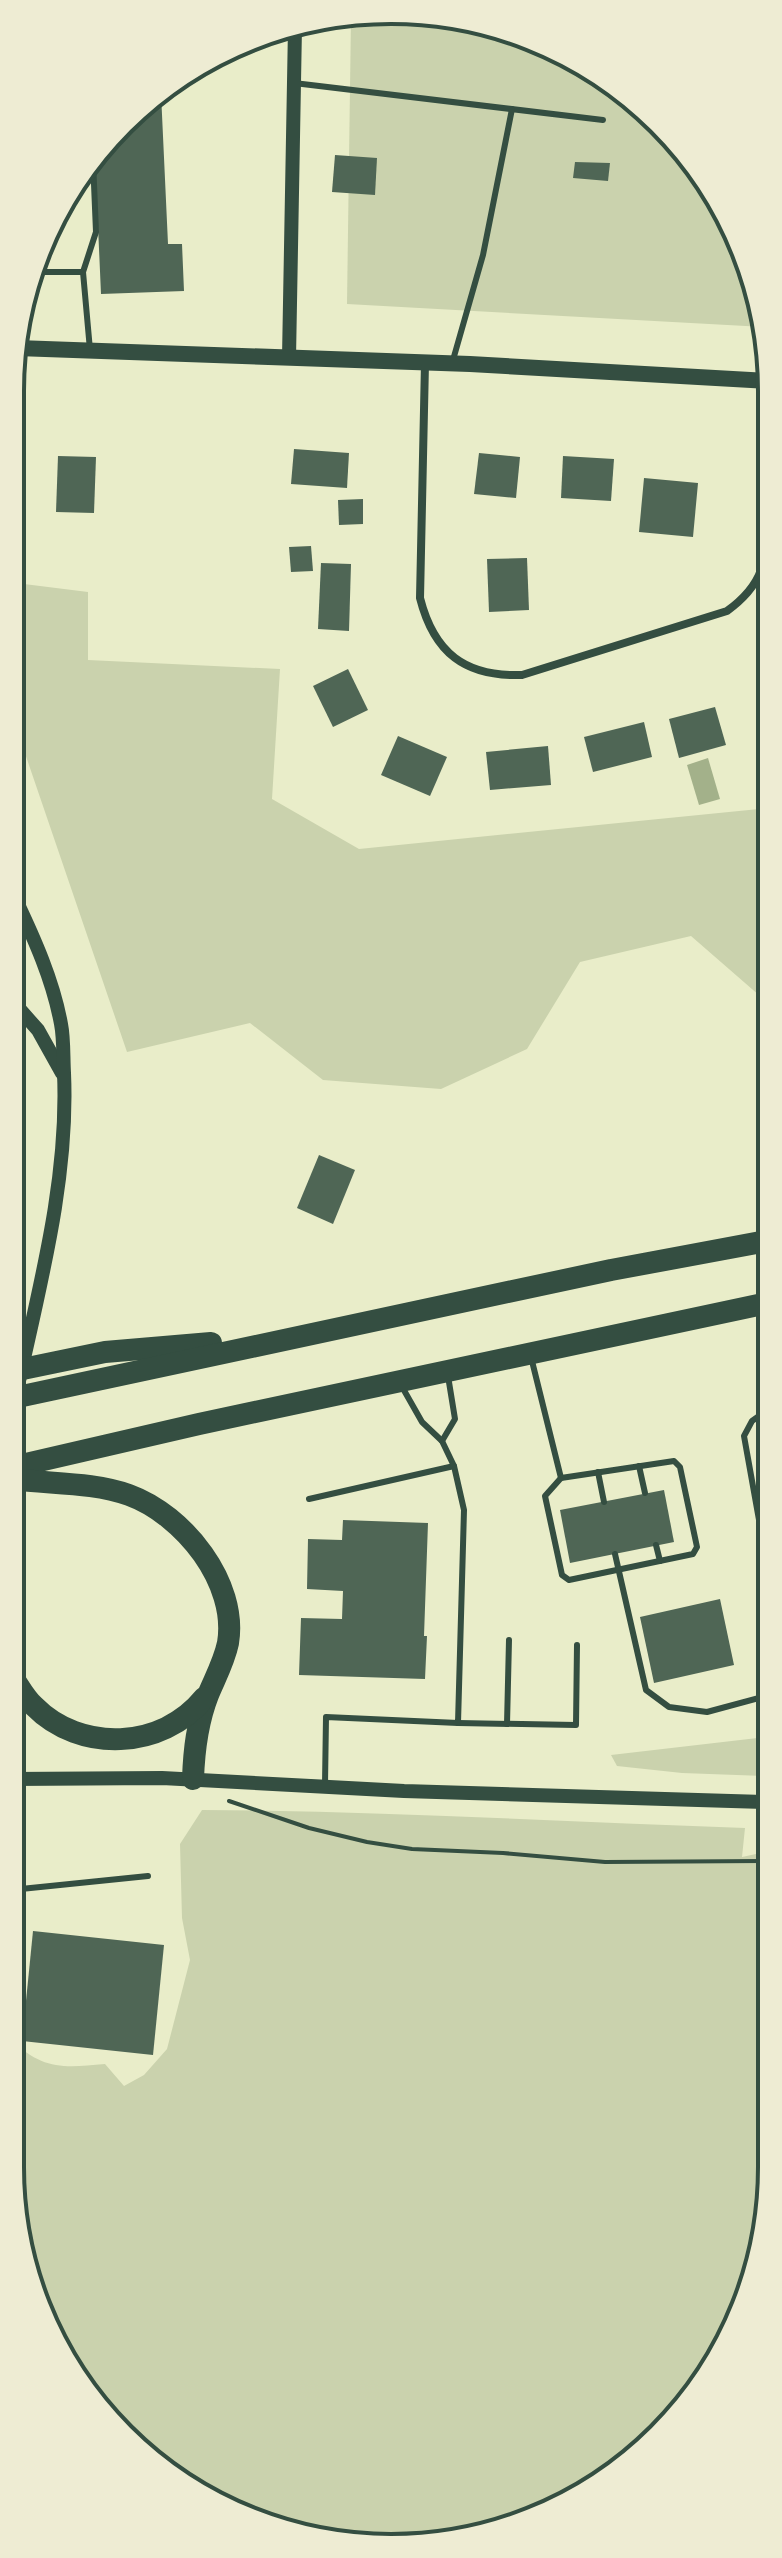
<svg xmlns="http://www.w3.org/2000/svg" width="782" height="2558" font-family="'PT Sans Narrow',sans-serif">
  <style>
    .green { fill: #cad2ad }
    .water { fill: #a3b18a }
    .building { fill: #4f6655 }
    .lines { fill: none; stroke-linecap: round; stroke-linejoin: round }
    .path { stroke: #344e41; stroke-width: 4 }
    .service { stroke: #344e41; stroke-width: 6 }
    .minor { stroke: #344e41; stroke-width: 8 }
    .tertiary { stroke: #344e41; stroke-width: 14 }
    .secondary { stroke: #344e41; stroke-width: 16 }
    .trunk { stroke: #344e41; stroke-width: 22 }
    .rim { fill: none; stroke: #344e41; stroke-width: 4 }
  </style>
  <rect width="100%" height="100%" fill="#e9edc9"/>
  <!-- green -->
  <g class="green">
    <path d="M351,17H466L581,61L677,139L733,223L764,327L347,304Z"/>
    <path d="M16,583L88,592V660L280,669L272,799L359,849L768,808L767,1002L691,936L580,962L527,1049L441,1089L323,1080L250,1023L127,1052L16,727Z"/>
    <path d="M766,1737V1776L682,1773L617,1766L611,1755Z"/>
    <path d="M202,1810C383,1811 564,1822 745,1828L742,1857L765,1852V2242L708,2378L603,2484L489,2535L342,2545L222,2508L105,2419L39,2312L10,2167L11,2039C42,2070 63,2068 105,2064L124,2086L144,2075L167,2049L190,1960L182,1918L180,1844Z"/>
  </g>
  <!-- water -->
  <path class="water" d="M708,758L720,799L699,805L687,765Z"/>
  <!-- building -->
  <g class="building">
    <path d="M161,93L168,244H182L184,291L101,294L95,158Z"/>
    <path d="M335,155L377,158L375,195L332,192Z"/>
    <path d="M575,162L610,163L608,181L573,178Z"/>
    <path d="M294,449L349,453L347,488L291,484Z"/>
    <path d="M479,453L520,457L516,498L474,494Z"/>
    <path d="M58,456L96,457L94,513L56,512Z"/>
    <path d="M563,456L614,459L611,501L561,498Z"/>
    <path d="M644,478L698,483L693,537L639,532Z"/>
    <path d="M363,499V524L339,525L338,500Z"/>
    <path d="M311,546L313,571L291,572L289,547Z"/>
    <path d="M527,558L529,610L489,612L487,559Z"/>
    <path d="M321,563L351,564L349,631L318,629Z"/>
    <path d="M348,669L368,710L333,727L313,686Z"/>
    <path d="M768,690V716L757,697Z"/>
    <path d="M715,707L726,745L679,758L669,719Z"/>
    <path d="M644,722L652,757L593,772L584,737Z"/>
    <path d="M398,736L447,757L430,796L381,775Z"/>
    <path d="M548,746L551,785L490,790L486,752Z"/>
    <path d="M319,1155L355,1170L333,1224L297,1208Z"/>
    <path d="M664,1490L674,1542L570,1563L560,1510Z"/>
    <path d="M343,1520L428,1523L424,1636H427L425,1679L299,1675L301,1618L342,1619L343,1591L307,1589L308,1539L342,1540Z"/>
    <path d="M720,1599L734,1665L654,1683L640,1617Z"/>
    <path d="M33,1931L164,1945L153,2055L22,2041Z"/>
  </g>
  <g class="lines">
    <!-- path -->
    <path class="path" d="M229,1801L309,1828L367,1842L412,1849L503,1853L605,1862L765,1861"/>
    <!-- service -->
    <g class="service">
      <path d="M294,83L603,120"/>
      <path d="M36,272H83"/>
      <path d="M90,350L83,272L96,232L93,160"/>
      <path d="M453,360L483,255L512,109"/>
      <path d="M531,1357L561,1478"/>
      <path d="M442,1441L455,1419L448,1376"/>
      <path d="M674,1461L680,1467L697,1547L693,1554L569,1580L562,1575L545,1496L561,1478Z"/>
      <path d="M639,1466L645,1493"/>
      <path d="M598,1472L604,1502"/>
      <path d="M309,1499L454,1466"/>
      <path d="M656,1545L660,1561"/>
      <path d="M615,1554L646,1690L669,1707L707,1712L766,1696"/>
      <path d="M766,1559L744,1436L752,1421L766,1411"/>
      <path d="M458,1723L576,1725L577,1645"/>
      <path d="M507,1724L509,1640"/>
      <path d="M325,1785L326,1717L458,1723L464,1510L454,1466L442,1441L422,1422L401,1385"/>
      <path d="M11,1890L148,1876"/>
    </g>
    <!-- minor -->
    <path class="minor" d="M425,363L420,598C434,653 465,677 522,675L727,611C767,582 766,558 768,511"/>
    <!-- tertiary -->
    <g class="tertiary">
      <path d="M289,358L295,27"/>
      <path d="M15,1004L38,1030L62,1073"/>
      <path d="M14,1404C37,1295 69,1184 64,1073C63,1057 64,1039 61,1024C53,980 34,938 15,898"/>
      <path d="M12,1779L162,1778L404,1791L766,1802"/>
    </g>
    <!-- secondary -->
    <path class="secondary" d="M17,348L470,364L769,381"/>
    <!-- trunk -->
    <g class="trunk">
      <path d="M13,1371L105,1352L211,1343"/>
      <path d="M13,1398L611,1270L767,1241"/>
      <path d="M13,1467L199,1424L767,1303"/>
      <path d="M13,1479C50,1484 93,1482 129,1495C184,1515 238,1583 228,1643C224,1662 215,1678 208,1695C197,1723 194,1750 193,1779"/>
      <path d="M12,1676C19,1686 25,1698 34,1706C80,1753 162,1750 204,1698"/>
    </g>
  </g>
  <!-- crop -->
  <path d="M0 0H782V2558H0ZM391 24H391A367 367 0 0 1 758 391V2167A367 367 0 0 1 391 2534H391A367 367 0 0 1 24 2167V391A367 367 0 0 1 391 24Z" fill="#eeecd3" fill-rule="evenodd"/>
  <path class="rim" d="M391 24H391A367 367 0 0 1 758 391V2167A367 367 0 0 1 391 2534H391A367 367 0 0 1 24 2167V391A367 367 0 0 1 391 24Z"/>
</svg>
